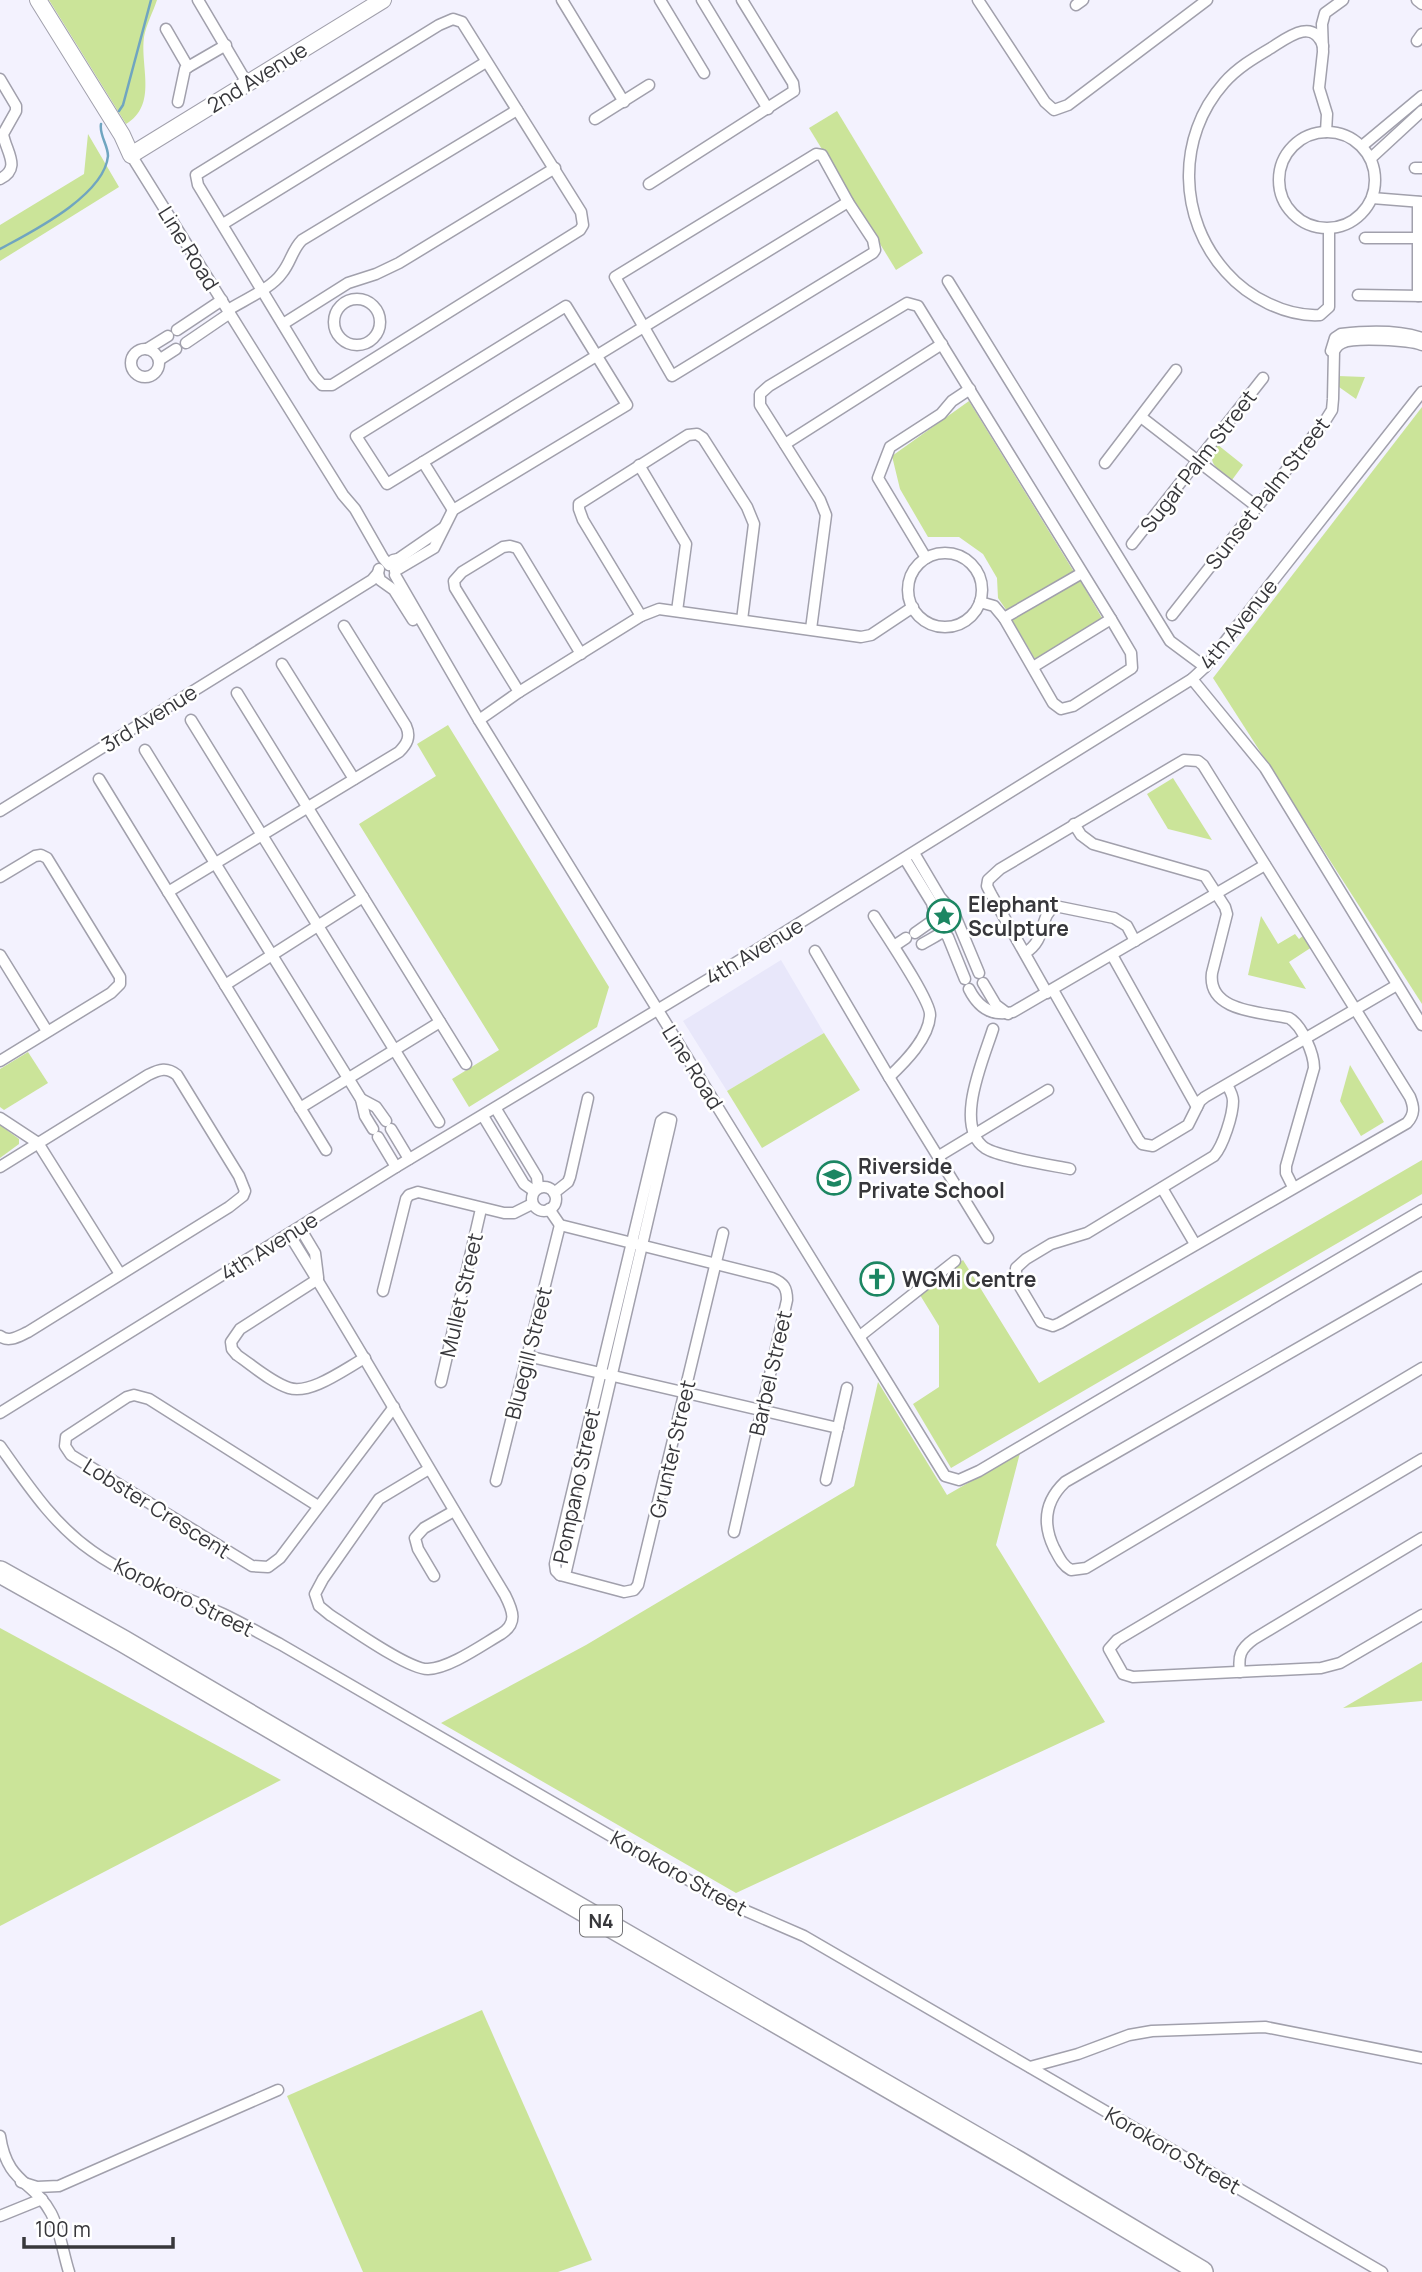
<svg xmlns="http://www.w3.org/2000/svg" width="1422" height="2272" font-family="Manrope,sans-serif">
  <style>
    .built { fill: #e8e7fa }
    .green { fill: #cbe499 }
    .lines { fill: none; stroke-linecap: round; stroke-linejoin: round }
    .stream { stroke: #70a5c0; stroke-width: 2.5 }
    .street-casing { stroke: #a1a0ac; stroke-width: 13 }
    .secondary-casing { stroke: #a1a0ac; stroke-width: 18 }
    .highway-casing { stroke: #a1a0ac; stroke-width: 24 }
    .street { stroke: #fff; stroke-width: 10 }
    .secondary { stroke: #fff; stroke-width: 16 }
    .highway { stroke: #fff; stroke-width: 21 }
    .labels { text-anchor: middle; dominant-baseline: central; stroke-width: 5; stroke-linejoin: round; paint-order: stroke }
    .shield { fill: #fff; stroke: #737376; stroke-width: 2 }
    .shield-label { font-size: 19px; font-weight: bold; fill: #37373b }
    .street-label { font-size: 21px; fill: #37373b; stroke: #fff }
    .poi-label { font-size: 21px; font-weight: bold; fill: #37373b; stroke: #fff; text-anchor: start }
  </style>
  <rect width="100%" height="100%" fill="#f3f2fe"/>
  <!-- built -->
  <path class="built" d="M781,960L824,1033L727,1091L683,1021Z"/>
  <!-- green -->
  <g class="green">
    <path d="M49,0H157C153,12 146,25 144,37C140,67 158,105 126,124Z"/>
    <path d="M837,111L923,253L896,270L809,128Z"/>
    <path d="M88,134L119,187L0,261V225L84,174Z"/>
    <path d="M1338,376L1365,377L1356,399L1339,387Z"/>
    <path d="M969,401L1074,572L1007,611L998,598L997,578L983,554L959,537H928L900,489L892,456Z"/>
    <path d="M1422,407V1004L1213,678Z"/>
    <path d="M1218,445L1243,465L1232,480C1219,469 1203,463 1218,445Z"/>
    <path d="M1080,580L1102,618L1035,659L1012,620Z"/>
    <path d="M448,725L609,987L597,1027L469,1107L452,1079L499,1050L359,824L436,776L417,744Z"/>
    <path d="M1173,778L1212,840L1168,829L1147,794Z"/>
    <path d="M1261,916L1278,944L1295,934L1299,939L1304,935L1312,947L1289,962L1306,989L1248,975Z"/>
    <path d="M824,1033L860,1090L762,1148L727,1091Z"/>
    <path d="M28,1052L48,1083L4,1110L0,1107V1069Z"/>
    <path d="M1350,1065L1384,1122L1361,1136L1340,1101Z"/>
    <path d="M0,1125L19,1139V1144L0,1158Z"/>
    <path d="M1422,1160V1194L951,1468L913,1404L939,1387V1326L920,1295L963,1260L1039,1383Z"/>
    <path d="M878,1382L947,1495L1020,1453L996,1545L1105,1722L736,1893L441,1723L586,1645L854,1486Z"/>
    <path d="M0,1628L281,1780L0,1926Z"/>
    <path d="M1422,1662V1701L1343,1708Z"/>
    <path d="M482,2010L592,2260L558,2272H363L287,2096Z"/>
  </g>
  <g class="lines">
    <!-- stream -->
    <g class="stream">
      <path d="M119,111L123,105L151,0"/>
      <path d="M0,249C31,232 104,196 108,156C108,145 99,135 101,124"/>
    </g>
    <defs>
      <g id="street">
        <path d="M198,0L247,83"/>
        <path d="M562,0L624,102"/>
        <path d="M660,0L704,73"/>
        <path d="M702,0L768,109"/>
        <path d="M978,0L1045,102L1054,110L1068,105L1207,0"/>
        <path d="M1417,0L1422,4"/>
        <path d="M1076,5L1083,0"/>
        <path d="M453,19L462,22L581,212L583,225L580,230L332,385H322L314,376L198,185L196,175L439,25Z"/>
        <path d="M166,29L188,67L226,45"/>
        <path d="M1417,41L1422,34"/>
        <path d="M1323,46C1313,17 1287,38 1271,48C1254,58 1237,68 1224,83C1176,137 1178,219 1226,272C1248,297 1286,317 1320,315L1329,307V229"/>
        <path d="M0,79L16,106V111L3,134C6,152 22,168 0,179"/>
        <path d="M178,102L185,69L188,67"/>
        <path d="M595,119L649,85"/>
        <circle cx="1327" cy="180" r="48"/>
        <path d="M1326,132L1327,114L1319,88L1323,52L1322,24L1325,13L1343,0"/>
        <path d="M1362,146L1422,96"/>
        <path d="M816,154L822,155L848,202L873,240L875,250L873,253L672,376L615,277Z"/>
        <path d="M131,155L343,495L355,509L383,558L389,565L398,559"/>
        <path d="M1371,158L1422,111"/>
        <path d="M1415,168H1422"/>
        <path d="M649,184L794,91L793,83L742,0"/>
        <path d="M1372,198L1422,202"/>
        <path d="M223,224L486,62"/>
        <path d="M1365,238H1422"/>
        <path d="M948,281L1170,641L1205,667"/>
        <path d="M1358,295L1422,296"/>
        <path d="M1418,296V202"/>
        <circle cx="357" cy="322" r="23"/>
        <path d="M228,310C244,300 272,288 282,273C291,262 292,250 302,240L517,110"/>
        <path d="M283,324L348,283L376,274L399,263L555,168"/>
        <path d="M177,330L222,300"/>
        <path d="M186,343L230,313"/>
        <circle cx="145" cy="363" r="14"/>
        <path d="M147,349L168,336"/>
        <path d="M1331,351L1335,338L1341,334C1367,331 1398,330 1422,338"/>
        <path d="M159,360L176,349"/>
        <path d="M1141,417L1256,506"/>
        <path d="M785,444L942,344"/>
        <path d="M423,462L453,510"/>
        <path d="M1105,463L1176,370"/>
        <path d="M639,465L686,544L677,611"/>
        <path d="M1132,544L1263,378"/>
        <circle cx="945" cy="590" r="37"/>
        <path d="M926,558L878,478L890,447L941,414L952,401L970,389"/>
        <path d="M393,560L398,559L443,528"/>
        <path d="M379,569L378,573L380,580L394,590L413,620"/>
        <path d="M395,571L434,548L453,510L627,405L566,306L356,436L387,484L848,202"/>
        <path d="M395,575L479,720L945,1476L959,1480L979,1471L1422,1210"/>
        <path d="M980,602L994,606L1004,618L1082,573"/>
        <path d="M1172,615L1325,421L1332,410L1333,399L1334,351C1337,347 1337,345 1342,343C1354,337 1409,340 1422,345"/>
        <path d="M641,616L583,520L579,509V504L688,435L697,434L703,438L747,507L754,524L742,620"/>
        <path d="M811,629L826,515L820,500L760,405V394L769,386L907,303L918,306L1111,619L1131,653L1132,668L1073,706L1061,709L1053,703L1004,618"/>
        <path d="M282,664L354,779"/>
        <path d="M1033,667L1111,619"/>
        <path d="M1192,679L1265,768L1422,1025"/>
        <path d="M519,692L455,588L454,581L462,572L503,547L510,546L517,548L581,654"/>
        <path d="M237,693L466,1064"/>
        <path d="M191,720L439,1122"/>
        <path d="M479,720L519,692L641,616L659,609L861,637L871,635L913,607"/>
        <path d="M145,750L361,1099L365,1116L373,1129"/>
        <path d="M99,779L326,1150"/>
        <path d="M0,811L372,580L378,573"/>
        <path d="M1074,824L1081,835L1093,844L1205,876L1225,907L1227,914L1212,973C1207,1012 1261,1012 1289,1018C1302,1025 1314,1054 1314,1068L1286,1166V1173L1293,1187"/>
        <path d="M914,853L940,897L954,913L979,973"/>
        <path d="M905,859L932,903L937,924L948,937L965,979"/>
        <path d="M0,877L35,856L41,855L47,858L120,977V984L111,993L0,1061"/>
        <path d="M168,892L399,752C407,744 411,737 406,726L344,626"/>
        <path d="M874,916C884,932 931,1001 930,1015C929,1038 905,1062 889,1077"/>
        <path d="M915,933L932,921L933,913"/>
        <path d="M922,944C935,936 953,930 954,913"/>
        <path d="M894,946L906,938"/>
        <path d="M815,951L889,1077L988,1238"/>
        <path d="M1025,953C1048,939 1038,917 1055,906L1114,918L1127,926L1135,941"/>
        <path d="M0,955L47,1031"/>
        <path d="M1112,955L1197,1107"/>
        <path d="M983,983L996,1005L1008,1014"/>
        <path d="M225,985L363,897"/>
        <path d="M969,989C978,1007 992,1017 1013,1012L1265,865"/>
        <path d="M1053,990L1138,1139L1142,1144L1153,1146L1188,1125L1200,1101L1205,1097L1397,985"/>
        <path d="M1047,993L991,894L987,886L988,880L1000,869L1184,760L1198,761L1203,765L1410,1097C1414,1107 1415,1114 1407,1123L1060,1323L1053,1326L1041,1322L1016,1280V1268L1026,1259L1051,1244L1087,1233L1214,1156C1223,1146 1233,1115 1233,1101C1233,1095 1230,1090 1227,1085"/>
        <path d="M993,1029C984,1058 953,1126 985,1148C999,1157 1050,1165 1070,1169"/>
        <path d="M361,1099L376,1107L386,1121"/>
        <path d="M300,1108L440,1022"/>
        <path d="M496,1109L537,1177L538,1188"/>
        <path d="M483,1116L524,1184L534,1191"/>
        <path d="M0,1118L38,1143L120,1274"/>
        <path d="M665,1118L671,1120L670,1125L566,1571L560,1575L556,1571L555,1564L661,1121Z"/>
        <path d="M391,1129L409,1159"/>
        <path d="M378,1137L396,1167"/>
        <path d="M939,1156L1048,1090"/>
        <path d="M0,1167L148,1075C160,1069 167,1067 177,1075L239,1176L245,1191L243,1196L229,1207L28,1332C19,1336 9,1343 0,1336"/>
        <circle cx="544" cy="1199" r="12"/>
        <path d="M1162,1188L1195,1244"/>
        <path d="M554,1193L568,1182L570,1177L588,1098"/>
        <path d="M549,1209L560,1225L772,1278C784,1283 787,1288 787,1300L734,1532"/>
        <path d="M300,1228L315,1253L318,1277"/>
        <path d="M289,1234C363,1353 432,1475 505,1595C513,1611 518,1623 501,1634C482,1645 450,1668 428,1669C409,1670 349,1627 330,1615L319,1606L315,1594L323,1579L379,1499L429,1469"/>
        <path d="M1422,1277L1065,1482C1045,1501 1042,1523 1054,1548C1059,1557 1062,1565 1071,1570L1086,1568L1422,1368"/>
        <path d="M318,1279L240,1329L231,1342L232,1349L237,1355C253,1366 271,1382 289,1388C311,1395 346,1368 365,1358"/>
        <path d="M383,1291L406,1199L409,1195L418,1192L504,1213H514L532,1204"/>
        <path d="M860,1336L955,1261"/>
        <path d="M527,1356L838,1428"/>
        <path d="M441,1382L481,1209"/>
        <path d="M0,1413L396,1167L732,965L1192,679L1205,667L1422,392"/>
        <path d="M0,1446C27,1484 53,1524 92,1551C131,1579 179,1594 223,1614C242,1623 261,1634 280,1644L647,1857L737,1907L804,1936L1382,2272"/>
        <path d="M1422,1459L1117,1640L1109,1649L1123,1674L1133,1677L1321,1668L1340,1663L1422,1615"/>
        <path d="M826,1480L847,1388"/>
        <path d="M496,1481L560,1225"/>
        <path d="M318,1506L149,1399L134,1395L127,1397L66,1437L65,1446L71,1455L252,1566L268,1567L280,1558L394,1407"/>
        <path d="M560,1575L624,1592L634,1590L638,1585L723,1233"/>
        <path d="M434,1576L418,1549L415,1538L424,1528L454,1511"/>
        <path d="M1240,1672C1238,1656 1240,1649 1254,1639L1422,1538"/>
        <path d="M1030,2067L1078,2054L1129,2035L1152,2031L1265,2027L1422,2058"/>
        <path d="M0,2136C7,2184 33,2180 51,2213C60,2230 63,2253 69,2272"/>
        <path d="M21,2182L37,2187L59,2186L278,2090"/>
        <path d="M0,2216L42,2199"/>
      </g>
      <path id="secondary" d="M38,0L122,135L131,155L383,0"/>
      <path id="highway" d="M0,1572L123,1641L510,1868L1018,2162L1202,2272"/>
    </defs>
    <!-- street casing -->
    <use href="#street" class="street-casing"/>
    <!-- secondary casing -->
    <use href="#secondary" class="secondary-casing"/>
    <!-- highway casing -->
    <use href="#highway" class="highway-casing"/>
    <!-- street -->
    <use href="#street" class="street"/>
    <!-- secondary -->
    <use href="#secondary" class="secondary"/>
    <!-- highway -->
    <use href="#highway" class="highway"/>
  </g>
  <!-- icons -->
  <defs>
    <symbol id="sight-ring" viewBox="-11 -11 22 22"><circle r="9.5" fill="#fff" stroke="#1c8662" stroke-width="1.5"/><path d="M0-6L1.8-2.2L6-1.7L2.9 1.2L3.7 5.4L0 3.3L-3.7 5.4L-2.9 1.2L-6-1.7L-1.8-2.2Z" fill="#1c8662"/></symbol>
    <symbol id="school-ring" viewBox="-11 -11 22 22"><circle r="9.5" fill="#fff" stroke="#1c8662" stroke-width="1.5"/><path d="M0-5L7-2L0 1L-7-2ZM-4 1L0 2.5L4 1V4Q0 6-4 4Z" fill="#1c8662"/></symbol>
    <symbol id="church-ring" viewBox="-11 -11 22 22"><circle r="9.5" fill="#fff" stroke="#1c8662" stroke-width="1.5"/><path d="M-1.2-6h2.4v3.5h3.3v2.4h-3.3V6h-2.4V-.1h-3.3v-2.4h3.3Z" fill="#1c8662"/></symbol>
  </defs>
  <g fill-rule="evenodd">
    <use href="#sight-ring" x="925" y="897" width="38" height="38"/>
    <use href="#school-ring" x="815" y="1159" width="38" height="38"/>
    <use href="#church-ring" x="858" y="1260" width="38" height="38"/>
  </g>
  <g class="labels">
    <!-- shield labels -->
    <rect class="shield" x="580" y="1905.5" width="42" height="31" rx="5"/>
    <g class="shield-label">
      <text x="601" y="1921">N4</text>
    </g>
    <!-- street labels -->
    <g class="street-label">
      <text transform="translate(257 77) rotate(-32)">2nd Avenue</text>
      <text transform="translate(189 248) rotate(58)">Line Road</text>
      <text transform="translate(1198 461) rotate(-52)">Sugar Palm Street</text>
      <text transform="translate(1267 493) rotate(-52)">Sunset Palm Street</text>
      <text transform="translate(1238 624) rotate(-51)">4th Avenue</text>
      <text transform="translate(149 718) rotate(-32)">3rd Avenue</text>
      <text transform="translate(754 951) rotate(-31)">4th Avenue</text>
      <text transform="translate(693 1067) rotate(58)">Line Road</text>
      <text transform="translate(269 1246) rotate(-32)">4th Avenue</text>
      <text transform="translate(461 1295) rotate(-77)">Mullet Street</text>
      <text transform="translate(528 1353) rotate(-76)">Bluegill Street</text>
      <text transform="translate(770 1373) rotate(-77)">Barbel Street</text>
      <text transform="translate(672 1449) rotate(-77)">Grunter Street</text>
      <text transform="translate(576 1486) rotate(-78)">Pompano Street</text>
      <text transform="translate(157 1508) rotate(32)">Lobster Crescent</text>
      <text transform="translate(184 1597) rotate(26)">Korokoro Street</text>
      <text transform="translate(679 1873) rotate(29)">Korokoro Street</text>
      <text transform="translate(1173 2150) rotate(30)">Korokoro Street</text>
    </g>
    <!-- poi labels -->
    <g class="poi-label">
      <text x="968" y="904">Elephant<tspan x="968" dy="24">Sculpture</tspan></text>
      <text x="858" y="1166">Riverside<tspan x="858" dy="24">Private School</tspan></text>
      <text x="902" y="1279">WGMi Centre</text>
    </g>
  </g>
  <!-- scale -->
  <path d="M24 2237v10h149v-10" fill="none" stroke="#37373b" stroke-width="3.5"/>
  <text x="35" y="2237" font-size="21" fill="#37373b" stroke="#ffffff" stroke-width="5" paint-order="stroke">100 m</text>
</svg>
